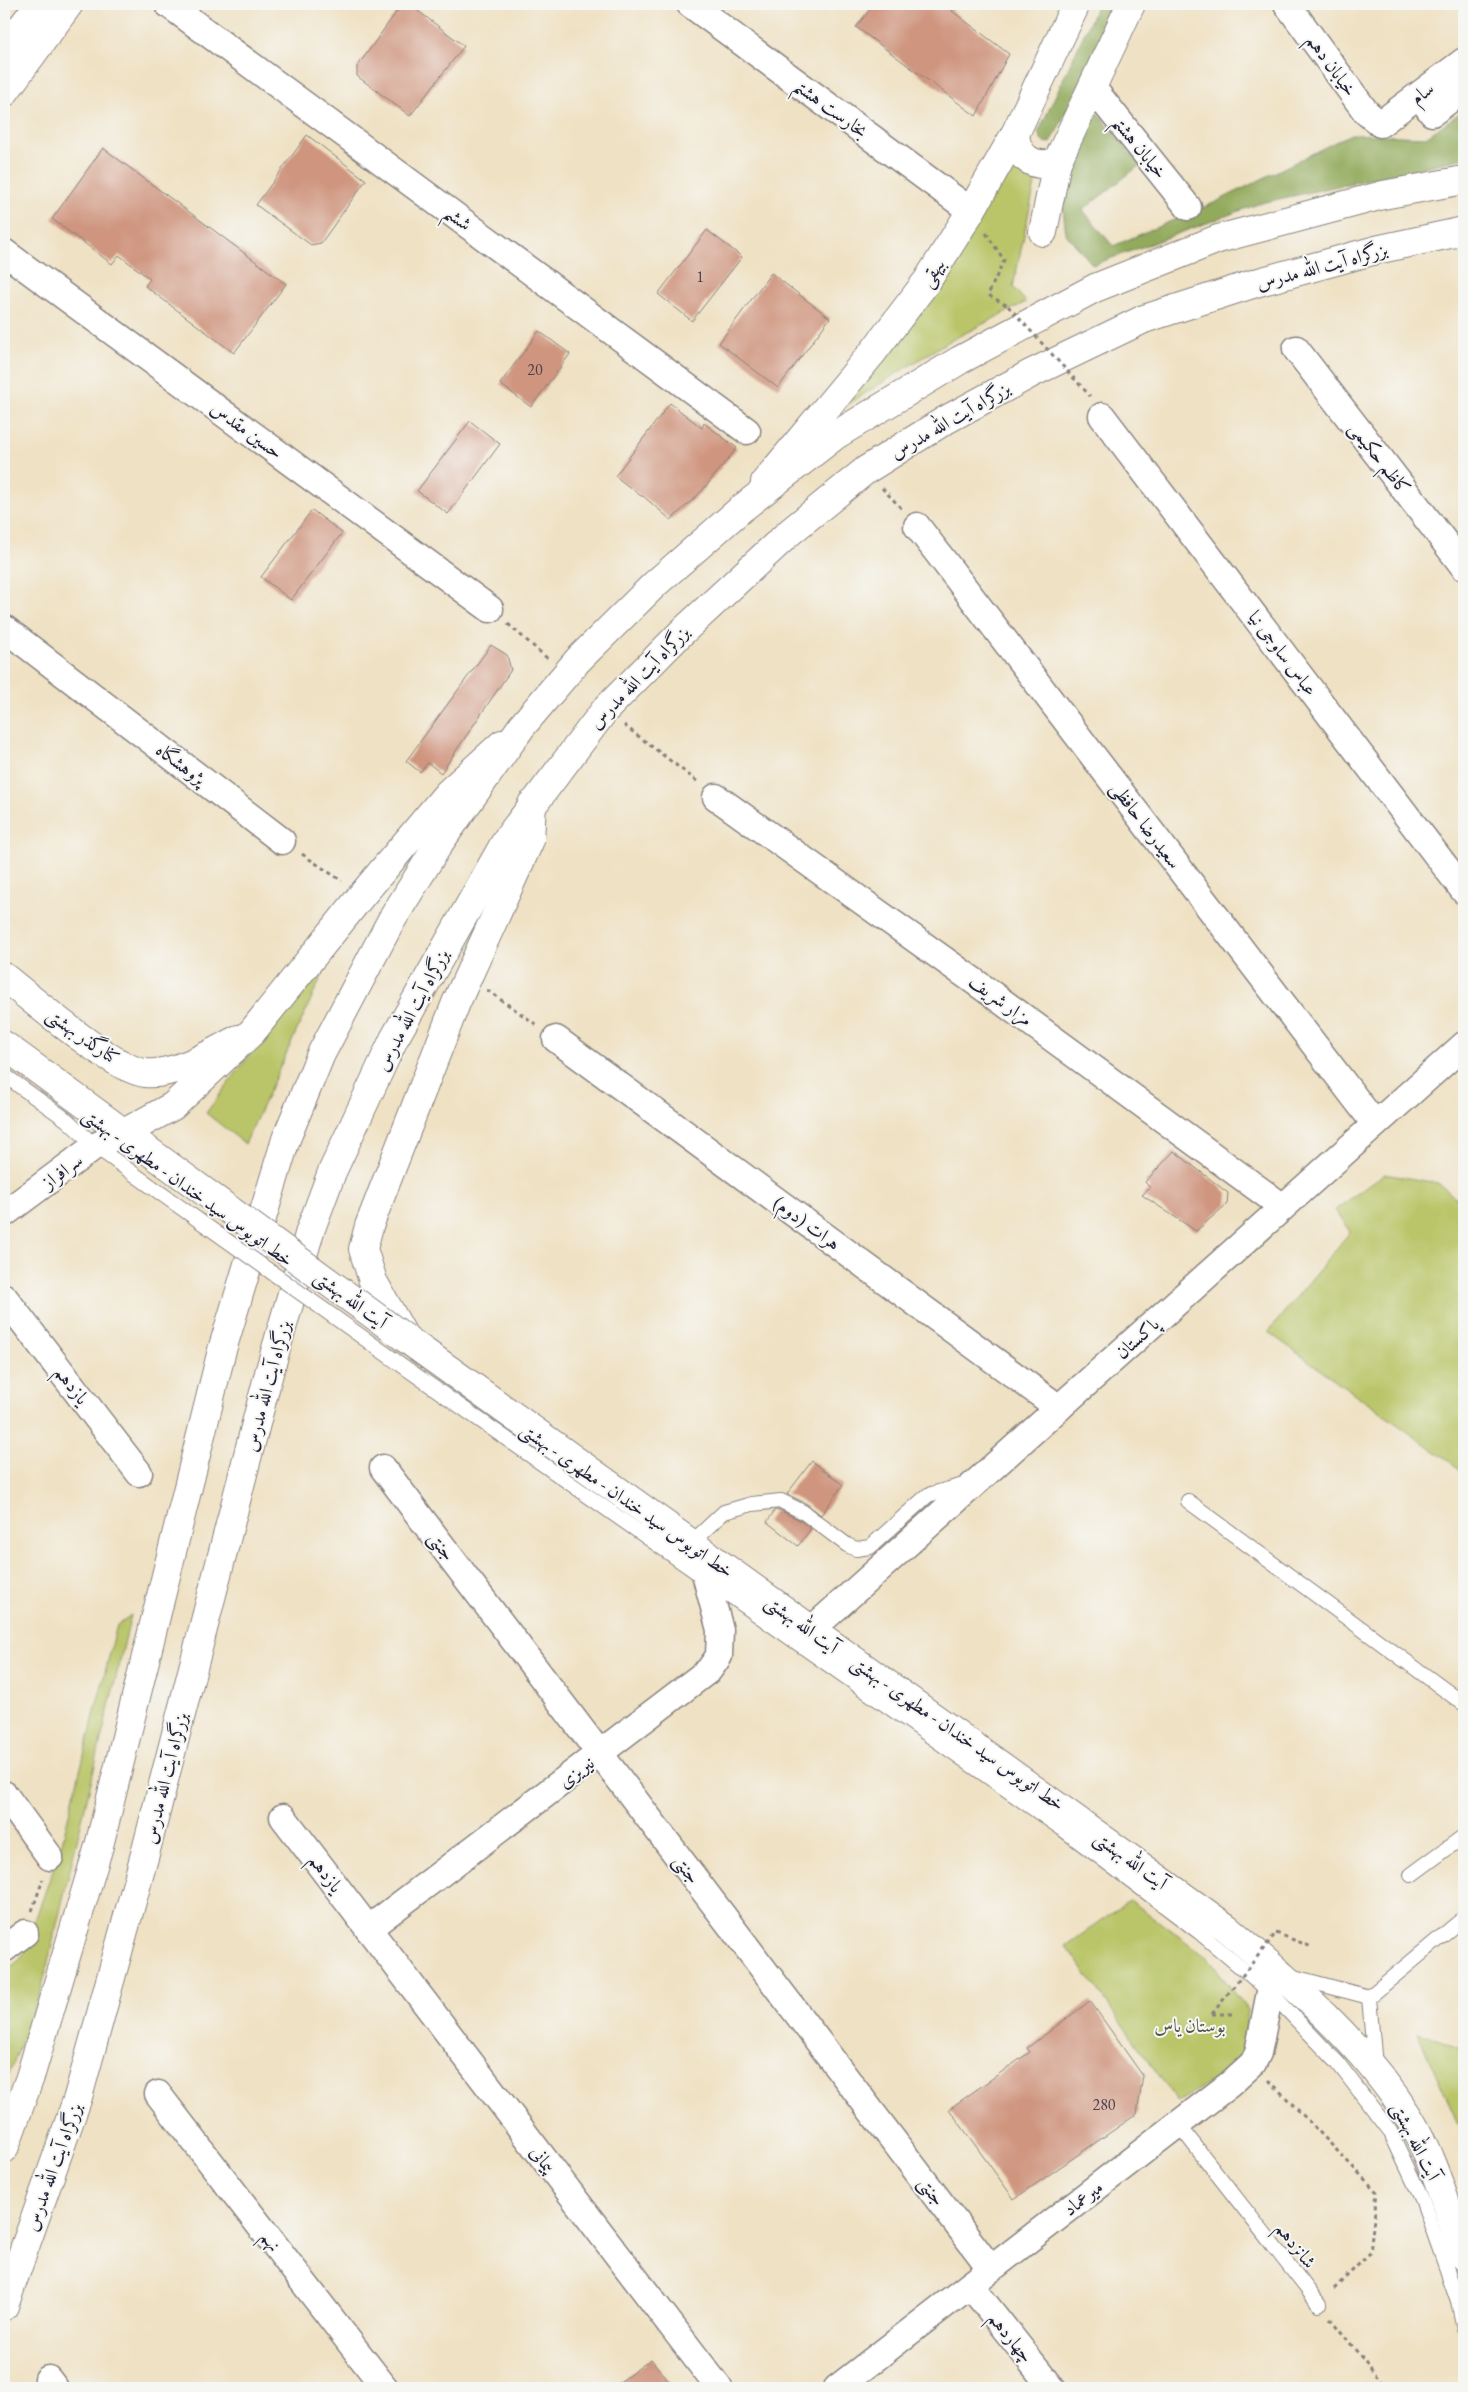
<svg xmlns="http://www.w3.org/2000/svg" width="1468" height="2392" font-family="'EB Garamond',Amiri,serif">
  <style>
    .green { fill: #b9c567; stroke: #6e7451 }
    .forest { fill: #92aa5c; stroke: #5a664c }
    .building { fill: #cf957f }
    .lines { fill: none; stroke-linecap: round; stroke-linejoin: round }
    .service-casing { stroke: #88827f; stroke-width: 16 }
    .minor-casing { stroke: #88827f; stroke-width: 29 }
    .secondary-casing { stroke: #88827f; stroke-width: 30 }
    .primary-casing { stroke: #88827f; stroke-width: 30 }
    .trunk-casing { stroke: #88827f; stroke-width: 30 }
    .path { stroke: #88827f; stroke-width: 3; stroke-dasharray: 4 4; stroke-linecap: butt }
    .service { stroke: #fff; stroke-width: 14 }
    .minor { stroke: #fff; stroke-width: 26 }
    .secondary { stroke: #fff; stroke-width: 28 }
    .primary { stroke: #fff; stroke-width: 28 }
    .trunk { stroke: #fff; stroke-width: 28 }
    .service-bridge-casing { stroke: #88827f; stroke-width: 16; stroke-linecap: butt }
    .primary-bridge-casing { stroke: #88827f; stroke-width: 30; stroke-linecap: butt }
    .path-bridge { stroke: #88827f; stroke-width: 3; stroke-dasharray: 4 4; stroke-linecap: butt }
    .service-bridge { stroke: #fff; stroke-width: 14 }
    .primary-bridge { stroke: #fff; stroke-width: 28 }
    .labels { text-anchor: middle; dominant-baseline: central; stroke-width: 4; stroke-linejoin: round; paint-order: stroke }
    .number-label { font-size: 16px; fill: #4d3f4c }
    .street-label { font-size: 19px; fill: #22223b; stroke: #f6f6f2 }
    .park-label { font-size: 19px; fill: #4f5348; stroke: #f6f6f2 }
  </style>
  <rect width="100%" height="100%" fill="#f6f6f2"/>
  <filter id="ink" filterUnits="userSpaceOnUse"><feTurbulence type="fractalNoise" baseFrequency=".02" numOctaves="2"/><feDisplacementMap in="SourceGraphic" scale="10" xChannelSelector="R" yChannelSelector="G"/><feConvolveMatrix kernelMatrix="1 2 1 2 8 2 1 2 1" color-interpolation-filters="sRGB"/></filter>
  <filter id="wash" filterUnits="userSpaceOnUse"><feTurbulence type="fractalNoise" baseFrequency=".0096" numOctaves="4" result="noise"/><feDisplacementMap in="SourceGraphic" scale="20" xChannelSelector="R" yChannelSelector="G"/><feGaussianBlur stdDeviation="1.12" result="paint"/><feColorMatrix in="noise" values="0 0 0 0 0 0 0 0 0 0 0 0 0 0 0 0 0 1.4 0 .05"/><feComposite in="paint" operator="in"/></filter>
  <g filter="url(#wash)">
    <rect width="100%" height="100%" fill="#efe1c3"/>
    <!-- green -->
    <g class="green">
      <path d="M1005,168L1036,179L1013,287L1026,302L944,344L832,414L890,353L944,282Z"/>
      <path d="M328,951L330,958L245,1144L206,1113Z"/>
      <path d="M1384,1174L1438,1183L1464,1205V1472L1268,1332L1350,1232L1335,1210Z"/>
      <path d="M131,1615L40,1995L4,2087V1974L22,1957L60,1850L117,1625Z"/>
      <path d="M1130,1900L1208,1958L1248,2010L1241,2063L1178,2102L1066,1946Z"/>
      <path d="M1417,2032L1464,2050V2136Z"/>
    </g>
    <!-- forest -->
    <g class="forest">
      <path d="M1098,4H1118L1051,143L1043,142L1038,133Z"/>
      <path d="M1093,108L1140,165L1083,210L1113,246L1216,202L1351,134L1426,137L1464,110V158L1261,203L1093,265L1066,234L1062,199L1069,162Z"/>
    </g>
    <g id="blocks">
      <!-- building -->
      <g class="building">
        <path d="M402,4H409L464,46L410,116L357,76V67Z"/>
        <path d="M874,4H957L952,11L1009,54L976,116L856,27Z"/>
        <path d="M307,135L366,180L321,243L311,245L256,205Z"/>
        <path d="M103,148L286,284L234,353L145,286L150,279L119,255L112,264L52,219Z"/>
        <path d="M707,230L742,257L692,321L658,294Z"/>
        <path d="M771,273L830,318L778,388L719,343Z"/>
        <path d="M539,331L570,354L531,407L500,384Z"/>
        <path d="M670,403L702,428L704,423L737,448L702,491L671,520L643,496H641L615,476Z"/>
        <path d="M470,421L500,444L448,514L417,491Z"/>
        <path d="M312,510L342,533L291,600L261,577Z"/>
        <path d="M491,645L507,655L511,670L441,773L428,763L420,772L406,761Z"/>
        <path d="M1174,1151L1228,1193L1227,1204L1196,1231L1142,1195L1150,1188L1145,1182Z"/>
        <path d="M812,1461L843,1485L821,1515L807,1504L787,1494Z"/>
        <path d="M775,1510H779L798,1519L811,1529L798,1546L767,1522Z"/>
        <path d="M1090,2001L1143,2076L1137,2114L1014,2199L949,2109L1030,2052L1027,2048Z"/>
        <path d="M651,2359L674,2388H612Z"/>
      </g>
    </g>
  </g>
  <g filter="url(#ink)">
    <use href="#blocks" fill-opacity="0" stroke="#88827f" stroke-width="1"/>
    <g class="lines">
      <defs>
        <g id="service">
          <path d="M4,1075L67,1120L95,1146L152,1187"/>
          <path d="M393,1359L1061,1828L1199,1932L1270,1992L1337,2062L1390,2131L1422,2199L1458,2301L1464,2328"/>
          <path d="M1188,1501L1464,1704"/>
          <path d="M690,1544L724,1512L752,1504L781,1501L803,1512L847,1545L856,1549L870,1547L928,1495L967,1484"/>
          <path d="M1411,1875L1464,1836"/>
          <path d="M1290,1976L1369,1997"/>
          <path d="M1369,1997L1464,1918"/>
          <path d="M1369,1997L1375,2066"/>
          <path d="M1178,2124L1319,2304"/>
        </g>
        <g id="minor">
          <path d="M168,4L747,431"/>
          <path d="M690,4L971,211"/>
          <path d="M1287,4L1366,112L1380,124L1464,61"/>
          <path d="M1092,87L1188,207"/>
          <path d="M1419,95L1432,113L1464,89"/>
          <path d="M4,252L490,609"/>
          <path d="M1296,349L1464,567"/>
          <path d="M1102,416L1464,891"/>
          <path d="M917,526L1375,1124"/>
          <path d="M4,628L282,841"/>
          <path d="M716,797L985,989L1283,1207"/>
          <path d="M556,1039L1059,1408"/>
          <path d="M4,1214L95,1146L124,1133"/>
          <path d="M4,1297L139,1473"/>
          <path d="M383,1468L991,2269"/>
          <path d="M810,1631L1464,1045"/>
          <path d="M4,1794L50,1857"/>
          <path d="M283,1817L719,2388"/>
          <path d="M368,1929L709,1670L719,1656L720,1630L699,1551"/>
          <path d="M4,1949L25,1933"/>
          <path d="M158,2094L385,2388"/>
          <path d="M970,2285L1052,2388"/>
          <path d="M48,2379L55,2388"/>
          <path d="M837,2388L1230,2084L1253,2063L1258,2053L1270,1992L1280,1973"/>
        </g>
        <g id="secondary">
          <path d="M4,51L39,4"/>
          <path d="M4,93L69,4"/>
          <path d="M1015,134C1017,158 1034,169 1057,162"/>
          <path d="M1043,232L1057,162L1131,4"/>
          <path d="M765,482L873,352L927,281L971,211L1015,134L1076,4"/>
          <path d="M4,977C32,999 114,1070 145,1073C175,1076 212,1053 238,1039"/>
        </g>
        <g id="primary">
          <path d="M532,804L530,840L456,1003L369,1226L363,1249L373,1281L405,1338L1227,1928C1293,1984 1361,2042 1408,2116C1433,2156 1448,2212 1464,2257"/>
          <path d="M4,1045L168,1165"/>
          <path d="M124,1133L173,1106L252,1032L362,895L448,793L502,744"/>
        </g>
        <g id="trunk">
          <path d="M4,2149L30,2077L99,1846L222,1350L286,1139L321,1054L391,921L440,842L522,726L578,660L655,584L741,509L836,435L960,360L1095,288L1218,239L1383,195L1464,180"/>
          <path d="M4,2306L78,2097L145,1854L269,1373L310,1231L332,1172L394,1039L507,839L605,710L681,633L790,532L866,470L944,421L1032,373L1144,319L1259,282L1376,250L1464,231"/>
        </g>
      </defs>
      <!-- service casing -->
      <use href="#service" class="service-casing"/>
      <!-- minor casing -->
      <use href="#minor" class="minor-casing"/>
      <!-- secondary casing -->
      <use href="#secondary" class="secondary-casing"/>
      <!-- primary casing -->
      <use href="#primary" class="primary-casing"/>
      <!-- trunk casing -->
      <use href="#trunk" class="trunk-casing"/>
      <!-- path -->
      <g class="path">
        <path d="M986,233L1004,260L988,295L1008,306"/>
        <path d="M882,488L902,509"/>
        <path d="M508,624L548,659"/>
        <path d="M624,725L698,782"/>
        <path d="M302,854L342,881"/>
        <path d="M487,990L537,1025"/>
        <path d="M32,1911L43,1879"/>
        <path d="M1276,1933L1312,1947"/>
        <path d="M1212,2014H1233"/>
        <path d="M1269,2080L1377,2192L1370,2253L1332,2291"/>
        <path d="M1330,2318L1386,2388"/>
      </g>
      <!-- service -->
      <use href="#service" class="service"/>
      <!-- minor -->
      <use href="#minor" class="minor"/>
      <!-- secondary -->
      <use href="#secondary" class="secondary"/>
      <!-- primary -->
      <use href="#primary" class="primary"/>
      <!-- trunk -->
      <use href="#trunk" class="trunk"/>
      <defs>
        <path id="service-bridge" d="M152,1187L393,1359"/>
        <path id="primary-bridge" d="M168,1165L405,1338"/>
      </defs>
      <!-- service-bridge casing -->
      <use href="#service-bridge" class="service-bridge-casing"/>
      <!-- primary-bridge casing -->
      <use href="#primary-bridge" class="primary-bridge-casing"/>
      <!-- path-bridge -->
      <g class="path-bridge">
        <path d="M1008,306L1090,396"/>
        <path d="M1212,2014L1276,1933"/>
      </g>
      <!-- service-bridge -->
      <use href="#service-bridge" class="service-bridge"/>
      <!-- primary-bridge -->
      <use href="#primary-bridge" class="primary-bridge"/>
    </g>
  </g>
  <g class="labels">
    <!-- number labels -->
    <g class="number-label">
      <text x="700" y="276">1</text>
      <text x="535" y="369">20</text>
      <text x="1104" y="2104">280</text>
    </g>
    <!-- street labels -->
    <g class="street-label">
      <text transform="translate(1332 65) rotate(54)">خیابان دهم</text>
      <text transform="translate(1422 93) rotate(-37)">سام</text>
      <text transform="translate(831 108) rotate(36)">بخارست هشتم</text>
      <text transform="translate(1140 147) rotate(51)">خیابان هشتم</text>
      <text transform="translate(458 218) rotate(36)">ششم</text>
      <text transform="translate(1322 266) rotate(-15)">بزرگراه آیت الله مدرس</text>
      <text transform="translate(932 272) rotate(-56)">بیهقی</text>
      <text transform="translate(950 420) rotate(-30)">بزرگراه آیت الله مدرس</text>
      <text transform="translate(247 430) rotate(36)">حسین مقدس</text>
      <text transform="translate(1380 458) rotate(52)">کاظم حکیمی</text>
      <text transform="translate(1283 653) rotate(53)">عباس ساوجی نیا</text>
      <text transform="translate(639 677) rotate(-46)">بزرگراه آیت الله مدرس</text>
      <text transform="translate(181 764) rotate(37)">پژوهشگاه</text>
      <text transform="translate(1146 825) rotate(53)">سعیدرضا حافظی</text>
      <text transform="translate(1001 1000) rotate(36)">مزار شریف</text>
      <text transform="translate(412 1010) rotate(-62)">بزرگراه آیت الله مدرس</text>
      <text transform="translate(83 1036) rotate(35)">کنارگذر بهشتی</text>
      <text transform="translate(62 1171) rotate(-37)">سرافراز</text>
      <text transform="translate(188 1187) rotate(36)">خط اتوبوس سید خندان - مطهری - بهشتی</text>
      <text transform="translate(807 1223) rotate(36)">هرات (دوم)</text>
      <text transform="translate(351 1299) rotate(36)">آیت الله بهشتی</text>
      <text transform="translate(1137 1338) rotate(-42)">پاکستان</text>
      <text transform="translate(72 1385) rotate(52)">یازدهم</text>
      <text transform="translate(267 1386) rotate(-75)">بزرگراه آیت الله مدرس</text>
      <text transform="translate(627 1500) rotate(35)">خط اتوبوس سید خندان - مطهری - بهشتی</text>
      <text transform="translate(442 1546) rotate(53)">جنتی</text>
      <text transform="translate(802 1624) rotate(36)">آیت الله بهشتی</text>
      <text transform="translate(958 1733) rotate(35)">خط اتوبوس سید خندان - مطهری - بهشتی</text>
      <text transform="translate(576 1772) rotate(-37)">نیریزی</text>
      <text transform="translate(165 1778) rotate(-76)">بزرگراه آیت الله مدرس</text>
      <text transform="translate(1131 1860) rotate(36)">آیت الله بهشتی</text>
      <text transform="translate(687 1869) rotate(53)">جنتی</text>
      <text transform="translate(326 1873) rotate(53)">یازدهم</text>
      <text transform="translate(1416 2141) rotate(63)">آیت الله بهشتی</text>
      <text transform="translate(543 2159) rotate(53)">پیمانی</text>
      <text transform="translate(53 2167) rotate(-70)">بزرگراه آیت الله مدرس</text>
      <text transform="translate(932 2191) rotate(53)">جنتی</text>
      <text transform="translate(1083 2198) rotate(-38)">میرعماد</text>
      <text transform="translate(271 2241) rotate(52)">نهم</text>
      <text transform="translate(1296 2245) rotate(52)">شانزدهم</text>
      <text transform="translate(1011 2337) rotate(51)">چهاردهم</text>
    </g>
    <!-- park labels -->
    <g class="park-label">
      <text x="1190" y="2025">بوستان یاس</text>
    </g>
  </g>
  <!-- margin -->
  <rect width="1468" height="2392" fill="none" stroke="#f6f6f2" stroke-width="20"/>
</svg>
